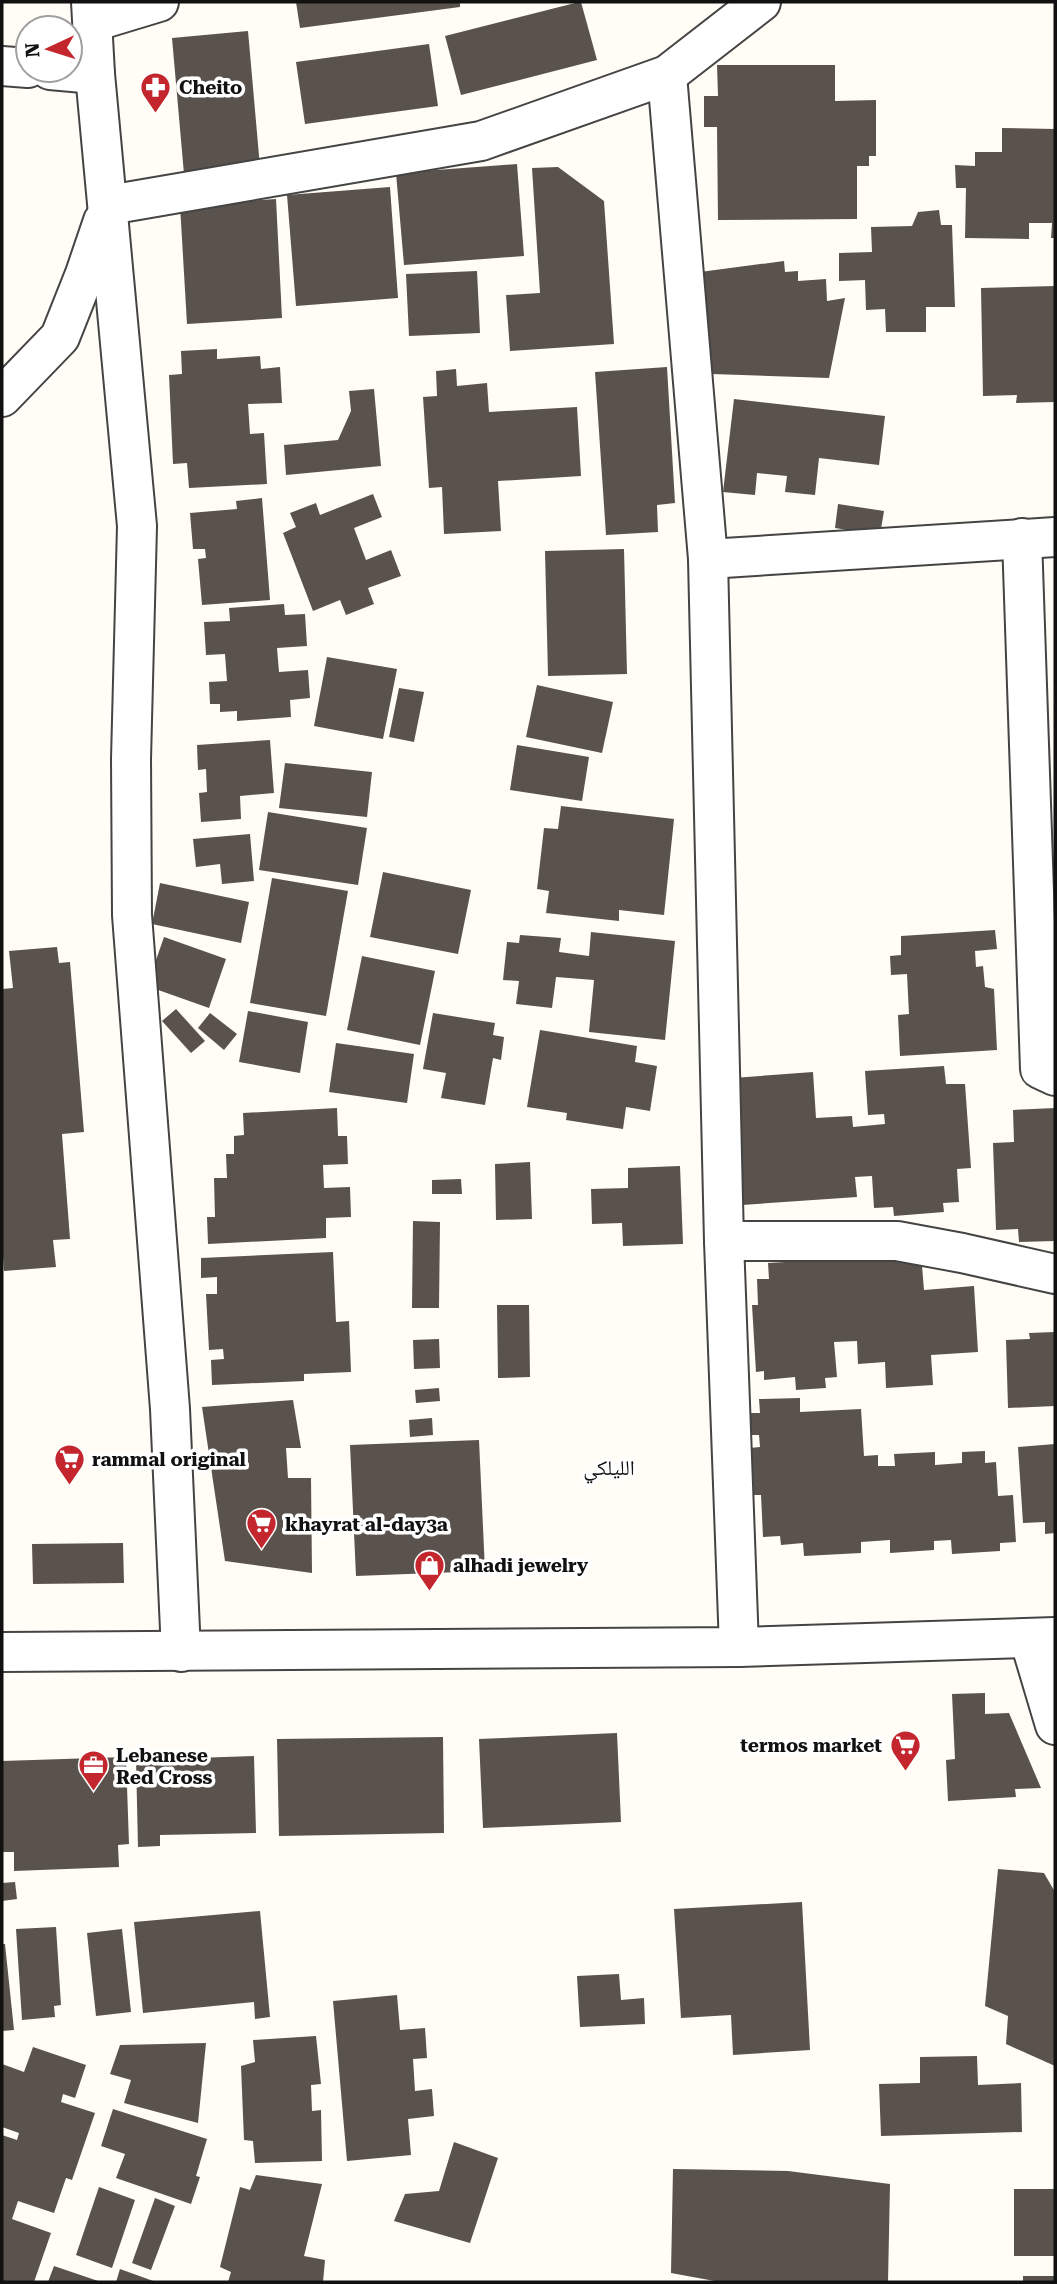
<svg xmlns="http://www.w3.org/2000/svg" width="1057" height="2284" font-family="'Roboto Serif','Noto Naskh Arabic',serif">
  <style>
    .building { fill: #5a524d }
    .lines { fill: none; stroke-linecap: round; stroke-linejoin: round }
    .minor-casing { stroke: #444; stroke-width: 42 }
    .tertiary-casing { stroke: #444; stroke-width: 42 }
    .minor { stroke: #fff; stroke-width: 38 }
    .tertiary { stroke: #fff; stroke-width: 38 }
    .labels { text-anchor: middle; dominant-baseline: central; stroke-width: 7; stroke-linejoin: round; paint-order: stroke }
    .poi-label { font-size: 19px; font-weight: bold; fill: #111; stroke: #fff; text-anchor: start }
    .neighbourhood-label { font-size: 21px; fill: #111; stroke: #fff }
  </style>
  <rect width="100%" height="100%" fill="#fffdf5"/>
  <!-- building -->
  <g class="building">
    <path d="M296,2H460V7L300,28Z"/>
    <path d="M579,2H581L597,60L461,95L445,36Z"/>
    <path d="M248,31L260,167L184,174L172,38Z"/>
    <path d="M429,44L438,106L305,124L296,62Z"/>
    <path d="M717,65H835V101L876,100V156H869V166H857V219L718,220L717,127H704V96H718Z"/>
    <path d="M1002,128L1055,129V238H1051L1052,223H1029V239L965,238L966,188H956L955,165L975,166V152H1002Z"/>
    <path d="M517,164L524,256L404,265L396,173Z"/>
    <path d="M558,167L604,201L614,344L510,351L506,295L540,293L532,168Z"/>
    <path d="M390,187L398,298L296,306L287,195Z"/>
    <path d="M276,199L282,318L187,324L180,205Z"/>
    <path d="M939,210L941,225H952L955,307H926V332H886L885,309L866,310L865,280L839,281V253L872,252L871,227L912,226L918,212Z"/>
    <path d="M784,261L785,272L798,271V281L826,279L827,301L845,298L829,378L712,374L700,272Z"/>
    <path d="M477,271L480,333L409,336L406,274Z"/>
    <path d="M1055,286V402L1016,403L1017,395L983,396L981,288Z"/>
    <path d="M217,349V359L260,356L261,369L280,367L282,403L248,404L250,434L264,433L267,484L189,488L187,463L173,464L169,375L182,374L181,351Z"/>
    <path d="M667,367L675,503L657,505L658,532L606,535L595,372Z"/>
    <path d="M456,369L457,386L487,383L489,412L577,407L581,476L498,481L501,531L444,534L442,487L429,488L423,397L437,396L436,371Z"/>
    <path d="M374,389L381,466L286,475L284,445L338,440L351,411L349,391Z"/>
    <path d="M734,399L885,416L879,465L819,458L815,495L785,492L787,476L757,473L755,495L723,492Z"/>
    <path d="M373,494L382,517L354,528L366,560L391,550L401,576L368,588L374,604L346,615L340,600L313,611L283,533L296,527L290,513L316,503L320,515Z"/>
    <path d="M262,498L270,600L202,605L198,559L206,558L205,549H193L190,513L237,509L236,501Z"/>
    <path d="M838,504L884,511L880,535L835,528Z"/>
    <path d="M624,549L627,674L548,676L545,551Z"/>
    <path d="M284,604L285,615L305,614L307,646L277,648L279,672L308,670L310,698L290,700L291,717L237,721V711L220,712V704H210L209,682L227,681L225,654L206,655L204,622L230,621L229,608Z"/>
    <path d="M327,657L397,669L383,739L314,726Z"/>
    <path d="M537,685L613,702L602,753L526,737Z"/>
    <path d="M399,688L424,692L414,742L389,737Z"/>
    <path d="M270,740L274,793L240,796L241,819L201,822L199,793L207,792L206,769L198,770L197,745Z"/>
    <path d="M517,745L589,757L582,801L510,790Z"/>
    <path d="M285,763L372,772L367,817L279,808Z"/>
    <path d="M561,806L674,819L664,915L619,910V921L546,913L549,891L537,889L544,828L558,829Z"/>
    <path d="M268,812L367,828L358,885L259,870Z"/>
    <path d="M250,834L254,881L222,884L220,864L196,867L193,839Z"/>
    <path d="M383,872L471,890L458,954L370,937Z"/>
    <path d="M272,878L348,891L326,1016L250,1003Z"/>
    <path d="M160,883L249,902L241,943L152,924Z"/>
    <path d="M995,930L997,949L975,951L976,967L983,966L985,987L994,989L997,1050L900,1056L898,1015L909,1014L907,974L891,975L890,956L901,955V936Z"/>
    <path d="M591,932L675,941L665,1040L589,1032L594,980L556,977L552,1008L516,1004L519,981L503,980L507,942L519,943L520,935L561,938L559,952L589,956Z"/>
    <path d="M164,937L226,959L209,1008L147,986Z"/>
    <path d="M57,947L59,963L70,962L84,1132L62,1134L70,1239L53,1240L56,1267L4,1271L2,1240V989L13,988L9,951Z"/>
    <path d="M362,956L435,971L420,1045L347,1030Z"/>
    <path d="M176,1009L205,1041L191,1053L162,1021Z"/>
    <path d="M248,1011L308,1022L300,1073L239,1062Z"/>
    <path d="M210,1013L237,1034L224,1050L198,1028Z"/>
    <path d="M433,1013L495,1023L493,1035L504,1037L501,1060L493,1058L485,1105L441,1098L446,1073L423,1069Z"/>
    <path d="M540,1030L637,1046L635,1062L657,1066L650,1111L626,1107L623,1129L566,1120L567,1113L527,1107Z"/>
    <path d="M336,1043L414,1054L407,1103L329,1092Z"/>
    <path d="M944,1066L946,1084H965L971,1168L957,1169L959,1202L943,1203L944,1212L894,1216L893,1207L874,1208L872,1176L855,1177L857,1197L742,1205L733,1078L813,1072L816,1118L852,1116L853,1127L885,1124L884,1114L868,1115L865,1071Z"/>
    <path d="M337,1108L338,1136H347L348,1164L323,1165L324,1188L350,1187L351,1217L326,1218V1238L208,1244L207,1217H215L214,1178H227L226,1154H234V1136L244,1135L243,1113Z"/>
    <path d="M1055,1108V1241L1019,1242L1018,1229L996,1230L993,1143L1014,1142L1013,1110Z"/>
    <path d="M530,1162L532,1219L496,1220L495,1164Z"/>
    <path d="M680,1166L683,1244L623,1246L622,1223L592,1224L591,1189L628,1188V1168Z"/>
    <path d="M461,1179L462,1194H432V1180Z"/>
    <path d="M413,1221L440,1222L439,1308H412Z"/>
    <path d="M333,1252L336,1322L349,1321L351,1372L304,1374V1381L212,1385L211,1360L224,1359L223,1349L209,1350L206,1294H217V1277L201,1278V1258Z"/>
    <path d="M921,1254L924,1290L974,1286L978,1352L931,1355L933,1385L886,1388L885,1362L858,1364L857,1341L834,1342L837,1377L825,1378L826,1388L796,1390L795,1377L764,1380V1371L756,1372L752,1305H758L757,1279H769L768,1263Z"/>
    <path d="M497,1305H529L530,1377L498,1378Z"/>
    <path d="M1055,1332V1406L1008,1408L1006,1340L1030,1339L1029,1333Z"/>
    <path d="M439,1339L440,1368L414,1369L413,1340Z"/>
    <path d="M439,1388L440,1401L416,1403L415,1390Z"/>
    <path d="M800,1398V1412L861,1409L864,1456L878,1455V1466H895L894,1454L935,1452V1465L962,1463V1452L985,1451V1463L996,1462L998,1496L1013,1495L1016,1542L1000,1543V1551L952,1554L951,1540L934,1541V1550L890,1553V1540L861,1542V1553L804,1556L803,1543L781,1545L780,1536L763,1537L761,1495H753L750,1448L760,1447L759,1435H749L748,1413H760L759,1399Z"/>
    <path d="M293,1400L301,1448H286L288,1478H311L312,1573L225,1561L202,1407Z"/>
    <path d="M432,1418L433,1435L410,1437L409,1420Z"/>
    <path d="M479,1440L485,1571L356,1576L350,1445Z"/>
    <path d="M1055,1444V1533L1045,1534V1522L1023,1523L1018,1447Z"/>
    <path d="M123,1543L124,1583L33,1584L32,1544Z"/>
    <path d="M985,1693V1714L1009,1713L1041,1788L1015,1789L1016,1797L948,1801L946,1760L955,1759L952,1694Z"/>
    <path d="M617,1733L621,1822L483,1828L479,1739Z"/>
    <path d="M443,1737L444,1833L279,1836L277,1739Z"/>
    <path d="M254,1756L256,1833L160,1835V1846L138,1847L136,1760Z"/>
    <path d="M126,1757L129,1844L118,1845L119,1867L14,1871V1852H2V1761Z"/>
    <path d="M998,1869L1044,1873L1055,1892V2066L1006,2044L1008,2016L985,2006Z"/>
    <path d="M15,1882L17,1899L2,1901V1883Z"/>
    <path d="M802,1902L810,2050L733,2055L731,2015L681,2018L674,1909Z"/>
    <path d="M260,1911L270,2017L255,2019L254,2002L143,2013L134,1922Z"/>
    <path d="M56,1927L61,2005L54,2006L55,2017L22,2020L16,1929Z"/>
    <path d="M122,1929L131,2012L96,2016L87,1933Z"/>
    <path d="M2,1944H5L14,2030L2,2031Z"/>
    <path d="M619,1974L621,2000L644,1998L645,2024L580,2027L577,1976Z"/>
    <path d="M397,1995L400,2030L425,2028L427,2058L413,2059L415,2091L432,2089L434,2116L408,2119L411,2155L347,2161L333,2001Z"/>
    <path d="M316,2036L321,2084L311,2085L312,2111L321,2110L322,2161L255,2163L253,2141L244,2140L241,2066L255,2062L253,2040Z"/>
    <path d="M206,2043L198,2123L124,2103L131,2080L110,2074L120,2045Z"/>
    <path d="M33,2047L86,2065L75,2098L63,2094L61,2102L95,2113L72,2180L66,2178L54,2213L18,2201L12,2219L51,2233L34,2282H2V2135L17,2140L19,2133L2,2127V2064L24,2072Z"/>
    <path d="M977,2056L978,2085L1021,2083L1022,2132L881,2136L879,2084L920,2083V2057Z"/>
    <path d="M113,2109L207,2139L196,2176L200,2177L191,2204L116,2178L125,2154L101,2146Z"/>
    <path d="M454,2142L498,2158L470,2243L394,2221L405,2194L439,2191Z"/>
    <path d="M673,2169L788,2171L890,2184L888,2282H720L671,2273Z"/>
    <path d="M256,2175L322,2184L304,2256L325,2260L323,2282H228L231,2272L220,2267L240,2187L250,2190Z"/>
    <path d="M99,2187L135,2200L112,2268L76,2255Z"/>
    <rect x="1014" y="2189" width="41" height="67"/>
    <path d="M155,2198L175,2206L151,2270L132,2263Z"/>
    <path d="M54,2266L101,2282H48Z"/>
    <path d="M120,2269L156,2282H116Z"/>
    <rect x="1023" y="2276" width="32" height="6"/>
  </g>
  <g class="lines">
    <defs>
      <g id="minor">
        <path d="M91,2L95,74L137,526L131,759L132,915L170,1409L181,1652"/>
        <path d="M93,22L159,2"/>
        <path d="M2,66L28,68"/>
        <path d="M50,70L95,74"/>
        <path d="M667,75L708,559L724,1241L739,1647"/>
        <path d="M109,205L481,141L667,75L761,2"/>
        <path d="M2,397L60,337L85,274L103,221"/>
        <path d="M1022,538L1040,1069L1055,1076"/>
        <path d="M708,559L1055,537"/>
        <path d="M724,1241H897L962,1253L1055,1274"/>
        <path d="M1029,1638L1055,1725"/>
      </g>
      <path id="tertiary" d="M2,1652L739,1647L1055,1637"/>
    </defs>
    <!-- minor casing -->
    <use href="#minor" class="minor-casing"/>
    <!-- tertiary casing -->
    <use href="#tertiary" class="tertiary-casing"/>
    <!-- minor -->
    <use href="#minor" class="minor"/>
    <!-- tertiary -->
    <use href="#tertiary" class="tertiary"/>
  </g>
  <!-- icons -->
  <defs>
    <symbol id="pharmacy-pin" viewBox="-11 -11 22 30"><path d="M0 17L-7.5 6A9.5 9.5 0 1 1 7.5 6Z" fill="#c4262e" stroke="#fff"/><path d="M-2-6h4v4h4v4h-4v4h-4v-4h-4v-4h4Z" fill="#fff"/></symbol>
    <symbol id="supermarket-pin" viewBox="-11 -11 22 30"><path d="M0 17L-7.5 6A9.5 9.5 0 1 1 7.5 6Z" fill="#c4262e" stroke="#fff"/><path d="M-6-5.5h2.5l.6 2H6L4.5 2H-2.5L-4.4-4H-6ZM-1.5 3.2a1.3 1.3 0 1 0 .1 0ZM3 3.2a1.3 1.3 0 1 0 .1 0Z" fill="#fff"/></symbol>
    <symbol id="shop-pin" viewBox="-11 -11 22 30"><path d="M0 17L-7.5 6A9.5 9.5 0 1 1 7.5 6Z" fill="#c4262e" stroke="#fff"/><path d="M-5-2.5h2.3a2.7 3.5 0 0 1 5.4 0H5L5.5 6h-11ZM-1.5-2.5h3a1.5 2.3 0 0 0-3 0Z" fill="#fff"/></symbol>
    <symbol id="office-pin" viewBox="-11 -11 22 30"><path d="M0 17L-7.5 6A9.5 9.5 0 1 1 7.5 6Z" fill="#c4262e" stroke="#fff"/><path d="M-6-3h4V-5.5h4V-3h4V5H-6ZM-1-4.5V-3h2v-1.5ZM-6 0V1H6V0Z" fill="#fff"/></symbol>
  </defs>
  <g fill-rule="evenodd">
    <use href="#pharmacy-pin" x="138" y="70" width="35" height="47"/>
    <use href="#supermarket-pin" x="52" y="1442" width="35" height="47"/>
    <use href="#supermarket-pin" x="244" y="1506" width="35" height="47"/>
    <use href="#shop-pin" x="412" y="1548" width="35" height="47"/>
    <use href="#supermarket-pin" x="888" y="1728" width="35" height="47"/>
    <use href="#office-pin" x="76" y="1748" width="35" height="47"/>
  </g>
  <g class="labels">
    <!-- poi labels -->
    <g class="poi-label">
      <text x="179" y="87">Cheito</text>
      <text x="92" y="1459">rammal original</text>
      <text x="285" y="1524">khayrat al-day3a</text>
      <text x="453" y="1565">alhadi jewelry</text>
      <text x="882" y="1745" text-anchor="end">termos market</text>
      <text x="116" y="1755">Lebanese<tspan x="116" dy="22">Red Cross</tspan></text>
    </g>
    <!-- neighbourhood labels -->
    <g class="neighbourhood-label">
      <text x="609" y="1468">الليلكي</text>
    </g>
  </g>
  <!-- border -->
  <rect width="1057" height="2284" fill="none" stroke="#111111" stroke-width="7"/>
  <!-- north arrow -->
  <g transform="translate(49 49) rotate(266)"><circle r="33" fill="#ffffff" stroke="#a0a0a0" stroke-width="2"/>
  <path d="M0-5L12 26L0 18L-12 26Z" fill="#c4262e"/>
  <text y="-10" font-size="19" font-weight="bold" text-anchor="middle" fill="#111111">N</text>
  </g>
</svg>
